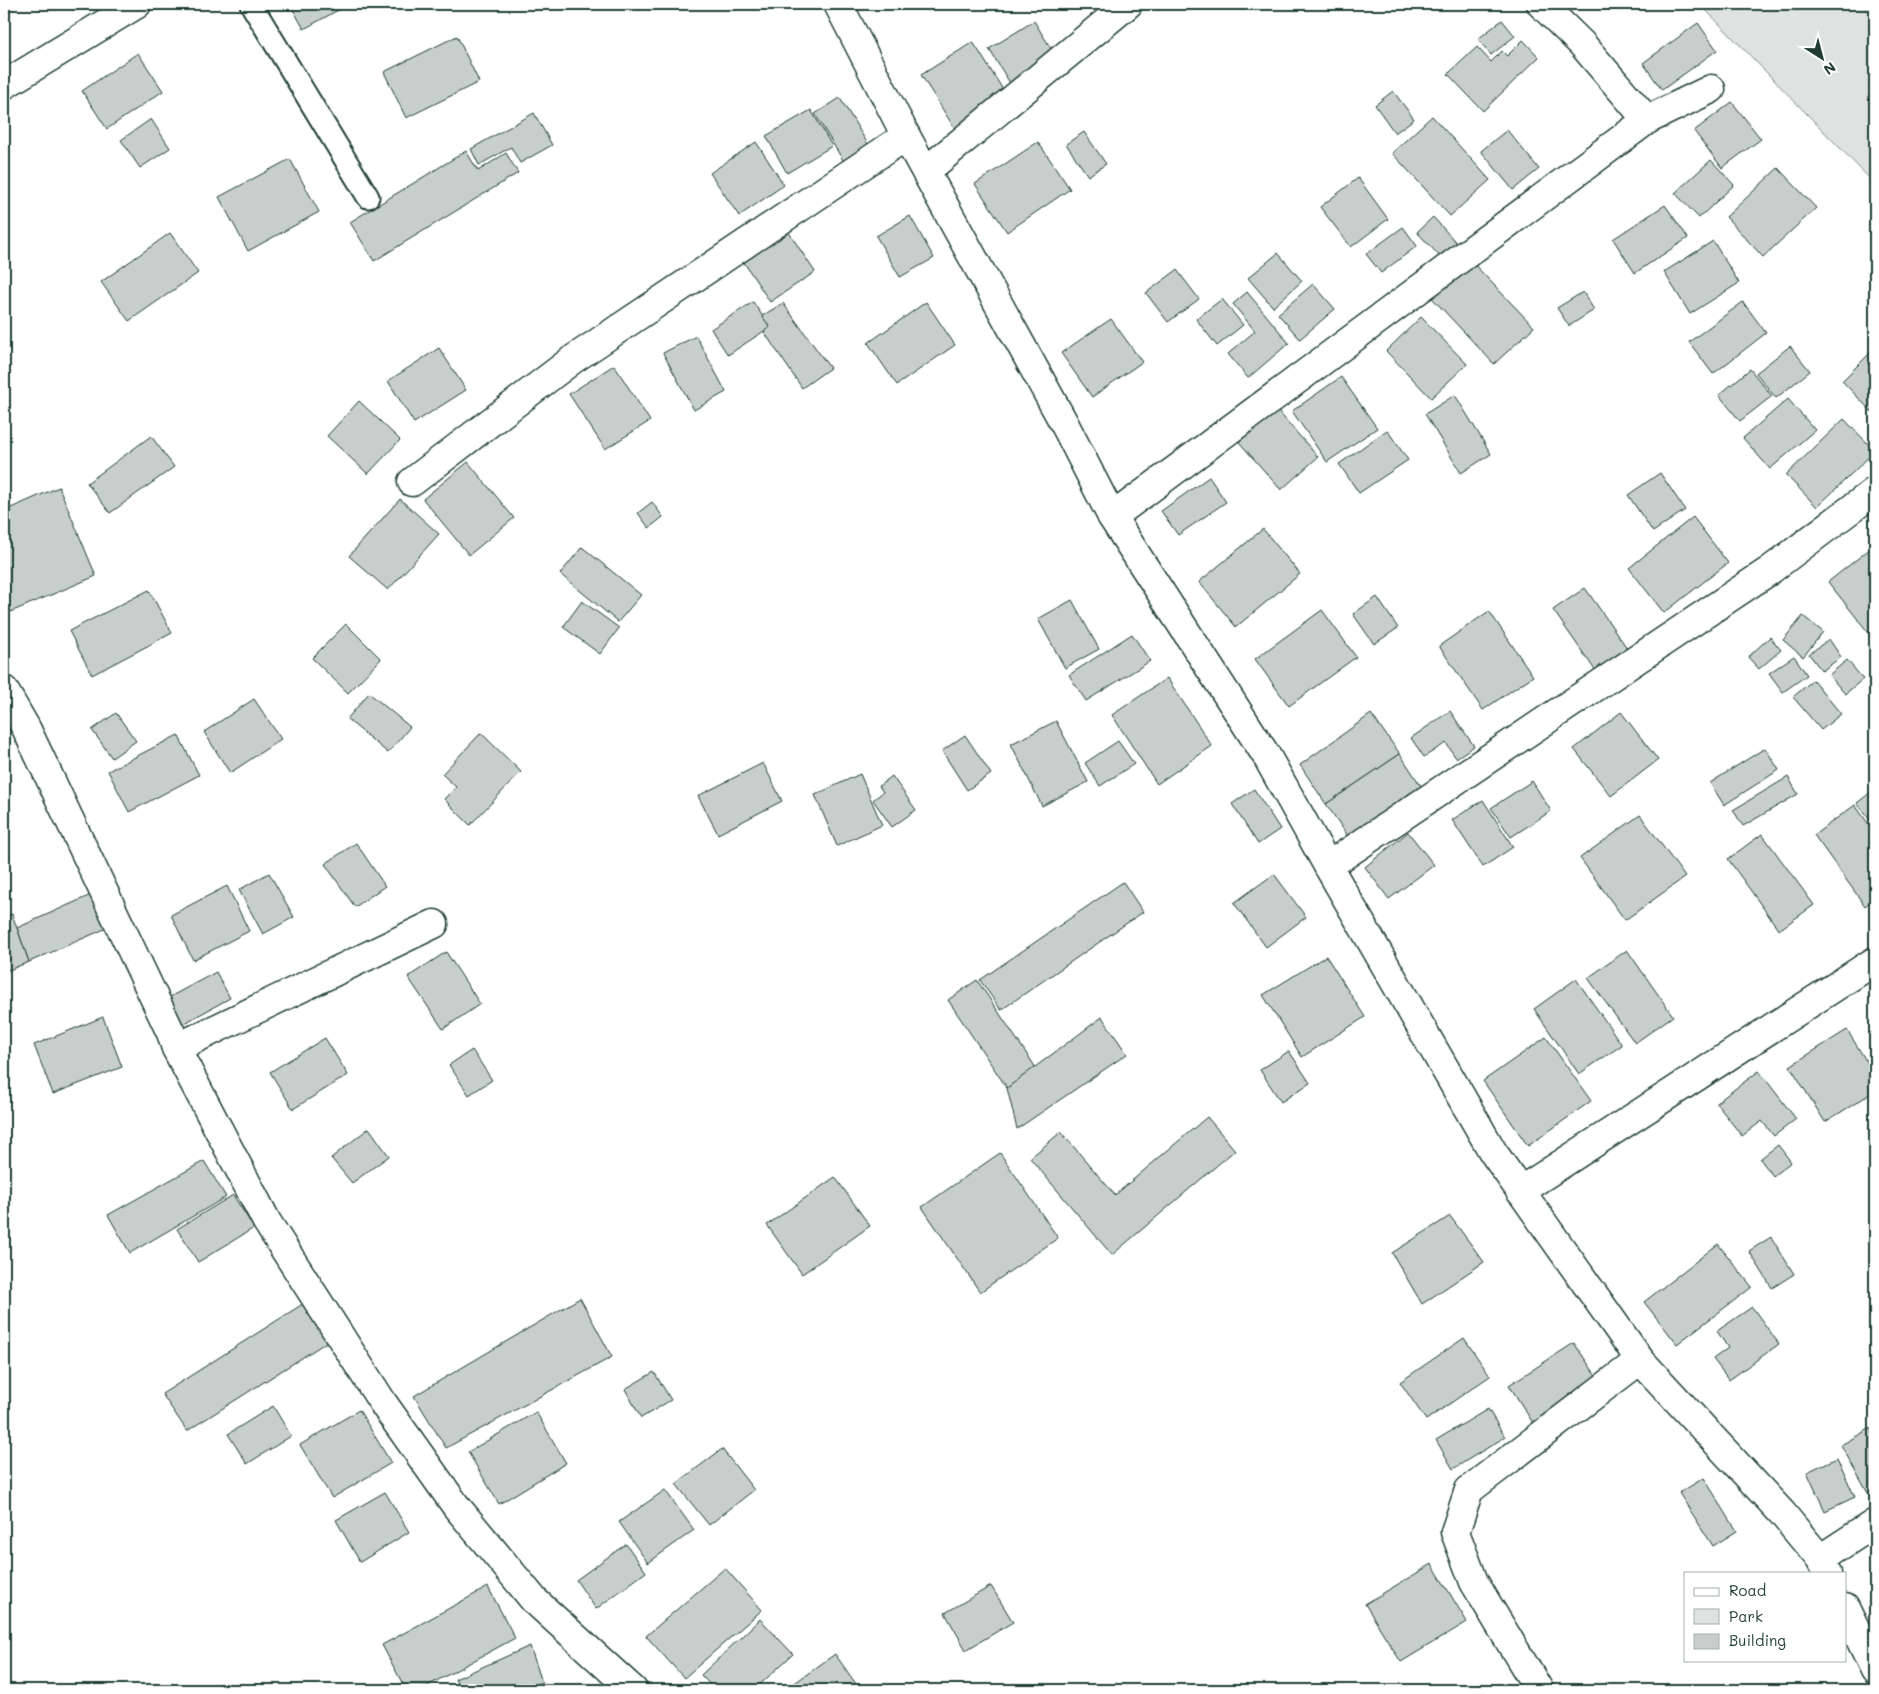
<svg xmlns="http://www.w3.org/2000/svg" width="1879" height="1694" font-family="Mali,sans-serif">
  <style>
    .green { fill: #dee3e2; stroke: #7e908b }
    .building { fill: #c7cfcc; stroke: #1f3d34 }
    .lines { fill: none; stroke-linecap: round; stroke-linejoin: round }
    .lane-casing { stroke: #1f3d34; stroke-width: 25 }
    .street-casing { stroke: #1f3d34; stroke-width: 31 }
    .lane { stroke: #fff; stroke-width: 21 }
    .street { stroke: #fff; stroke-width: 28 }
  </style>
  <rect width="100%" height="100%" fill="#fff"/>
  <filter id="ink" filterUnits="userSpaceOnUse"><feTurbulence type="fractalNoise" baseFrequency=".02" numOctaves="2"/><feDisplacementMap in="SourceGraphic" scale="10" xChannelSelector="R" yChannelSelector="G"/><feConvolveMatrix kernelMatrix="1 2 1 2 8 2 1 2 1" color-interpolation-filters="sRGB"/></filter>
  <g filter="url(#ink)">
    <!-- green -->
    <path class="green" d="M1700,4H1875V184Z"/>
    <!-- building -->
    <g class="building">
      <path d="M296,4H349L304,29L291,6Z"/>
      <path d="M1502,20L1515,36L1491,55L1478,39Z"/>
      <path d="M1034,21L1055,55L1010,83L989,49Z"/>
      <path d="M1698,23L1717,50L1662,90L1643,63Z"/>
      <path d="M457,36L479,82L406,118L384,72Z"/>
      <path d="M1523,40L1539,57L1483,111L1448,74L1477,47L1491,62L1502,51L1507,56Z"/>
      <path d="M973,42L1007,96L955,129L921,75Z"/>
      <path d="M138,53L163,91L107,129L82,91Z"/>
      <path d="M1393,91L1414,119L1395,133L1375,105Z"/>
      <path d="M840,98L869,146L844,162L815,114Z"/>
      <path d="M1732,102L1761,139L1722,168L1694,131Z"/>
      <path d="M811,110L832,146L787,173L766,136Z"/>
      <path d="M534,113L552,145L520,163L511,147L479,165L471,149Z"/>
      <path d="M1432,116L1490,180L1450,216L1392,153Z"/>
      <path d="M151,119L170,148L140,168L121,140Z"/>
      <path d="M1507,130L1539,169L1513,190L1481,151Z"/>
      <path d="M1084,132L1106,164L1088,176L1066,144Z"/>
      <path d="M756,142L784,185L739,216L710,173Z"/>
      <path d="M1038,142L1070,189L1007,232L975,184Z"/>
      <path d="M466,151L478,171L506,153L518,173L374,261L350,222Z"/>
      <path d="M290,159L319,212L248,251L219,197Z"/>
      <path d="M1711,160L1734,185L1699,218L1675,193Z"/>
      <path d="M1778,168L1816,208L1763,257L1726,217Z"/>
      <path d="M1358,178L1388,219L1351,247L1320,207Z"/>
      <path d="M1665,205L1688,238L1635,273L1613,239Z"/>
      <path d="M910,216L934,258L900,277L876,236Z"/>
      <path d="M1433,217L1461,248L1445,262L1417,232Z"/>
      <path d="M1403,227L1417,246L1381,273L1366,254Z"/>
      <path d="M788,231L815,272L770,302L743,261Z"/>
      <path d="M170,233L198,273L129,321L101,282Z"/>
      <path d="M1713,241L1739,283L1690,314L1664,272Z"/>
      <path d="M1278,253L1302,281L1273,307L1248,278Z"/>
      <path d="M1471,261L1534,327L1494,364L1432,298Z"/>
      <path d="M1177,270L1199,299L1168,322L1146,293Z"/>
      <path d="M1313,284L1335,309L1300,339L1278,314Z"/>
      <path d="M1247,292L1289,343L1248,378L1228,354L1255,331L1233,304Z"/>
      <path d="M1583,292L1594,310L1569,326L1557,308Z"/>
      <path d="M1222,299L1243,325L1217,346L1196,319Z"/>
      <path d="M753,302L770,327L728,355L711,329Z"/>
      <path d="M926,302L955,345L897,385L868,343Z"/>
      <path d="M1743,302L1766,333L1713,374L1689,342Z"/>
      <path d="M783,303L830,368L802,388L764,332L770,327L762,316Z"/>
      <path d="M1421,317L1467,364L1431,398L1386,351Z"/>
      <path d="M1111,319L1142,362L1092,397L1061,353Z"/>
      <path d="M696,336L726,392L694,410L663,353Z"/>
      <path d="M1790,346L1810,371L1776,398L1756,373Z"/>
      <path d="M439,348L466,390L414,423L388,381Z"/>
      <path d="M1875,348V415L1842,381Z"/>
      <path d="M614,365L650,421L605,449L569,394Z"/>
      <path d="M1750,369L1772,396L1740,421L1719,395Z"/>
      <path d="M1341,377L1377,428L1327,462L1292,411Z"/>
      <path d="M1455,395L1491,454L1461,473L1425,414Z"/>
      <path d="M1788,399L1815,430L1770,469L1743,438Z"/>
      <path d="M359,401L400,440L368,474L327,436Z"/>
      <path d="M1276,409L1318,457L1281,490L1239,442Z"/>
      <path d="M1844,419L1875,451L1817,507L1786,475Z"/>
      <path d="M1387,430L1408,460L1359,493L1339,464Z"/>
      <path d="M151,436L174,467L110,513L87,483Z"/>
      <path d="M468,462L514,518L469,555L423,499Z"/>
      <path d="M1660,473L1685,510L1653,532L1628,495Z"/>
      <path d="M1209,477L1226,502L1178,535L1161,511Z"/>
      <path d="M59,487L96,576L8,613L4,604V511Z"/>
      <path d="M400,499L439,534L388,590L349,556Z"/>
      <path d="M652,502L663,517L649,528L638,513Z"/>
      <path d="M1693,517L1728,563L1664,613L1629,568Z"/>
      <path d="M1263,529L1300,574L1236,627L1199,582Z"/>
      <path d="M582,547L641,595L618,622L560,574Z"/>
      <path d="M1871,548L1875,552V634L1872,637L1828,582Z"/>
      <path d="M1585,588L1627,648L1595,670L1553,610Z"/>
      <path d="M149,590L172,633L92,675L69,631Z"/>
      <path d="M1377,597L1398,628L1374,644L1353,614Z"/>
      <path d="M1072,600L1099,649L1065,668L1038,619Z"/>
      <path d="M582,601L619,628L600,654L563,627Z"/>
      <path d="M1322,610L1356,657L1289,706L1255,659Z"/>
      <path d="M1489,611L1533,676L1483,710L1439,646Z"/>
      <path d="M1803,616L1823,632L1803,657L1783,640Z"/>
      <path d="M346,624L381,659L348,693L312,658Z"/>
      <path d="M1132,634L1150,661L1086,701L1069,675Z"/>
      <path d="M1770,637L1781,650L1759,669L1748,657Z"/>
      <path d="M1829,639L1841,657L1822,671L1809,654Z"/>
      <path d="M1794,656L1807,675L1783,692L1769,673Z"/>
      <path d="M1847,660L1863,679L1845,694L1829,675Z"/>
      <path d="M1167,678L1212,746L1157,784L1112,715Z"/>
      <path d="M1813,680L1841,714L1821,730L1793,697Z"/>
      <path d="M369,693L410,727L388,753L347,719Z"/>
      <path d="M254,699L281,739L230,773L204,732Z"/>
      <path d="M1450,711L1474,746L1456,758L1446,743L1424,757L1411,738Z"/>
      <path d="M1621,712L1658,760L1611,796L1574,749Z"/>
      <path d="M116,713L136,741L112,758L92,730Z"/>
      <path d="M1371,714L1400,754L1326,804L1300,765Z"/>
      <path d="M1056,721L1088,782L1042,806L1011,744Z"/>
      <path d="M481,733L521,772L470,825L444,799L456,787L442,774Z"/>
      <path d="M178,735L199,775L129,812L108,771Z"/>
      <path d="M965,735L991,774L967,790L942,751Z"/>
      <path d="M1118,741L1134,764L1100,786L1085,763Z"/>
      <path d="M1765,748L1779,770L1724,805L1710,783Z"/>
      <path d="M1400,754L1423,789L1350,839L1326,804Z"/>
      <path d="M763,763L782,801L718,834L698,796Z"/>
      <path d="M860,774L882,825L837,846L815,795Z"/>
      <path d="M892,776L916,810L892,827L873,800L883,792L879,786Z"/>
      <path d="M1788,777L1798,794L1743,826L1733,810Z"/>
      <path d="M1532,781L1551,811L1511,837L1491,808Z"/>
      <path d="M1254,789L1280,829L1258,844L1232,804Z"/>
      <path d="M1875,789V827L1857,803Z"/>
      <path d="M1483,800L1513,847L1483,867L1452,820Z"/>
      <path d="M1855,805L1875,833V898L1865,906L1814,835Z"/>
      <path d="M1640,815L1685,877L1625,920L1580,858Z"/>
      <path d="M1408,832L1434,865L1389,899L1365,867Z"/>
      <path d="M1762,834L1814,905L1779,930L1728,859Z"/>
      <path d="M356,843L385,886L355,907L325,864Z"/>
      <path d="M269,873L294,917L263,934L239,890Z"/>
      <path d="M1274,874L1306,917L1266,947L1234,903Z"/>
      <path d="M1123,882L1143,912L1001,1010L980,980Z"/>
      <path d="M227,886L249,931L193,960L171,915Z"/>
      <path d="M93,894L107,928L29,962L17,928Z"/>
      <path d="M12,914L29,962L4,972V917Z"/>
      <path d="M1627,950L1673,1016L1635,1043L1588,978Z"/>
      <path d="M446,952L480,1004L443,1029L408,977Z"/>
      <path d="M1326,956L1365,1017L1302,1057L1263,995Z"/>
      <path d="M216,972L230,998L181,1025L166,999Z"/>
      <path d="M1576,979L1622,1045L1579,1074L1534,1009Z"/>
      <path d="M977,980L1036,1068L1007,1088L948,1000Z"/>
      <path d="M103,1017L122,1067L53,1094L34,1045Z"/>
      <path d="M1102,1017L1127,1054L1017,1129L1007,1088Z"/>
      <path d="M1847,1030L1875,1075V1091L1825,1122L1790,1066Z"/>
      <path d="M1546,1037L1591,1101L1528,1146L1483,1081Z"/>
      <path d="M325,1038L348,1075L293,1109L270,1072Z"/>
      <path d="M472,1050L492,1080L469,1095L449,1065Z"/>
      <path d="M1289,1051L1310,1083L1281,1102L1260,1070Z"/>
      <path d="M1759,1071L1796,1119L1774,1136L1762,1121L1742,1136L1716,1103Z"/>
      <path d="M1207,1117L1235,1150L1112,1255L1030,1158L1061,1132L1115,1195Z"/>
      <path d="M369,1128L389,1156L352,1183L331,1158Z"/>
      <path d="M1778,1145L1791,1162L1773,1176L1760,1159Z"/>
      <path d="M1000,1153L1058,1238L980,1292L922,1207Z"/>
      <path d="M204,1161L226,1197L130,1253L108,1215Z"/>
      <path d="M835,1177L870,1226L802,1274L767,1225Z"/>
      <path d="M233,1195L254,1228L198,1262L177,1229Z"/>
      <path d="M1450,1216L1484,1262L1422,1304L1392,1253Z"/>
      <path d="M1771,1237L1794,1274L1772,1288L1749,1251Z"/>
      <path d="M1718,1244L1752,1287L1677,1344L1644,1302Z"/>
      <path d="M580,1298L612,1357L446,1448L414,1396Z"/>
      <path d="M309,1300L333,1338L187,1431L162,1394Z"/>
      <path d="M1752,1307L1779,1344L1729,1380L1713,1359L1728,1348L1717,1331Z"/>
      <path d="M1464,1338L1490,1376L1426,1420L1400,1382Z"/>
      <path d="M1574,1343L1599,1380L1533,1423L1509,1385Z"/>
      <path d="M654,1372L671,1400L641,1418L625,1389Z"/>
      <path d="M273,1406L291,1436L247,1464L228,1434Z"/>
      <path d="M1488,1409L1505,1437L1453,1469L1436,1440Z"/>
      <path d="M359,1410L391,1463L332,1498L300,1445Z"/>
      <path d="M536,1412L566,1463L499,1504L468,1452Z"/>
      <path d="M1871,1428L1875,1436V1491L1869,1495L1841,1445Z"/>
      <path d="M722,1449L754,1490L709,1525L676,1484Z"/>
      <path d="M1837,1458L1855,1497L1825,1511L1807,1472Z"/>
      <path d="M1704,1478L1737,1531L1713,1546L1679,1493Z"/>
      <path d="M665,1490L694,1530L648,1563L619,1522Z"/>
      <path d="M385,1492L409,1532L360,1562L336,1520Z"/>
      <path d="M626,1544L646,1572L596,1609L576,1580Z"/>
      <path d="M1432,1564L1467,1622L1401,1662L1365,1604Z"/>
      <path d="M725,1568L762,1610L684,1678L646,1636Z"/>
      <path d="M991,1586L1013,1622L966,1650L945,1613Z"/>
      <path d="M488,1587L515,1638L420,1690H406L382,1645Z"/>
      <path d="M760,1619L793,1654L754,1690H715L701,1675Z"/>
      <path d="M530,1646L542,1682L520,1690H460L455,1679Z"/>
      <path d="M835,1654L856,1684L847,1690H785Z"/>
      <path d="M1836,1685L1838,1690H1821Z"/>
    </g>
    <g class="lines">
      <defs>
        <path id="lane" d="M251,4L368,197"/>
        <g id="street">
          <path d="M838,4L906,136L1064,423L1112,517L1266,755L1328,866L1493,1152L1640,1360L1782,1513L1820,1559L1827,1573"/>
          <path d="M1541,4L1582,44L1647,120"/>
          <path d="M4,85L137,4"/>
          <path d="M926,171L1128,4"/>
          <path d="M412,482L572,360L906,136"/>
          <path d="M1112,517L1647,120L1711,89"/>
          <path d="M4,690L26,728L171,1033L176,1048L267,1222L383,1403L456,1506L534,1600L633,1690"/>
          <path d="M1328,866L1769,571L1875,491"/>
          <path d="M176,1048L434,924"/>
          <path d="M1520,1191L1875,961"/>
          <path d="M1820,1559L1875,1523"/>
          <path d="M1845,1608L1875,1670"/>
          <path d="M1539,1690L1474,1582L1455,1532L1469,1490L1640,1360"/>
        </g>
      </defs>
      <!-- lane casing -->
      <use href="#lane" class="lane-casing"/>
      <!-- street casing -->
      <use href="#street" class="street-casing"/>
      <!-- lane -->
      <use href="#lane" class="lane"/>
      <!-- street -->
      <use href="#street" class="street"/>
    </g>
  </g>
  <!-- margin -->
  <rect width="1879" height="1694" fill="none" stroke="#fff" stroke-width="20"/>
  <rect x="10" y="10" width="1859" height="1674" fill="none" stroke="#1f3d34" stroke-width="2" filter="url(#ink)"/>
  <!-- legend -->
  <rect x="1684" y="1572" width="162" height="90" fill="#ffffff" stroke="#a5b1ae"/>
  <rect x="1694" y="1588" width="25" height="8" fill="#ffffff" stroke="#a5b1ae"/>
  <text x="1729" y="1596" font-size="15" fill="#1f3d34">Road</text>
  <rect x="1694" y="1609" width="25" height="15" fill="#dee3e2" stroke="#a5b1ae"/>
  <text x="1729" y="1622" font-size="15" fill="#1f3d34">Park</text>
  <rect x="1694" y="1634" width="25" height="15" fill="#c7cfcc" stroke="#a5b1ae"/>
  <text x="1729" y="1646" font-size="15" fill="#1f3d34">Building</text>
  <!-- north arrow -->
  <g transform="translate(1822 58) rotate(144)" stroke="#ffffff" stroke-width="4" paint-order="stroke">
  <path d="M0-4L9 19L0 12L-9 19Z" fill="#1f3d34"/>
  <text y="-8" font-size="14" font-weight="bold" text-anchor="middle" fill="#1f3d34">N</text>
  </g>
</svg>
